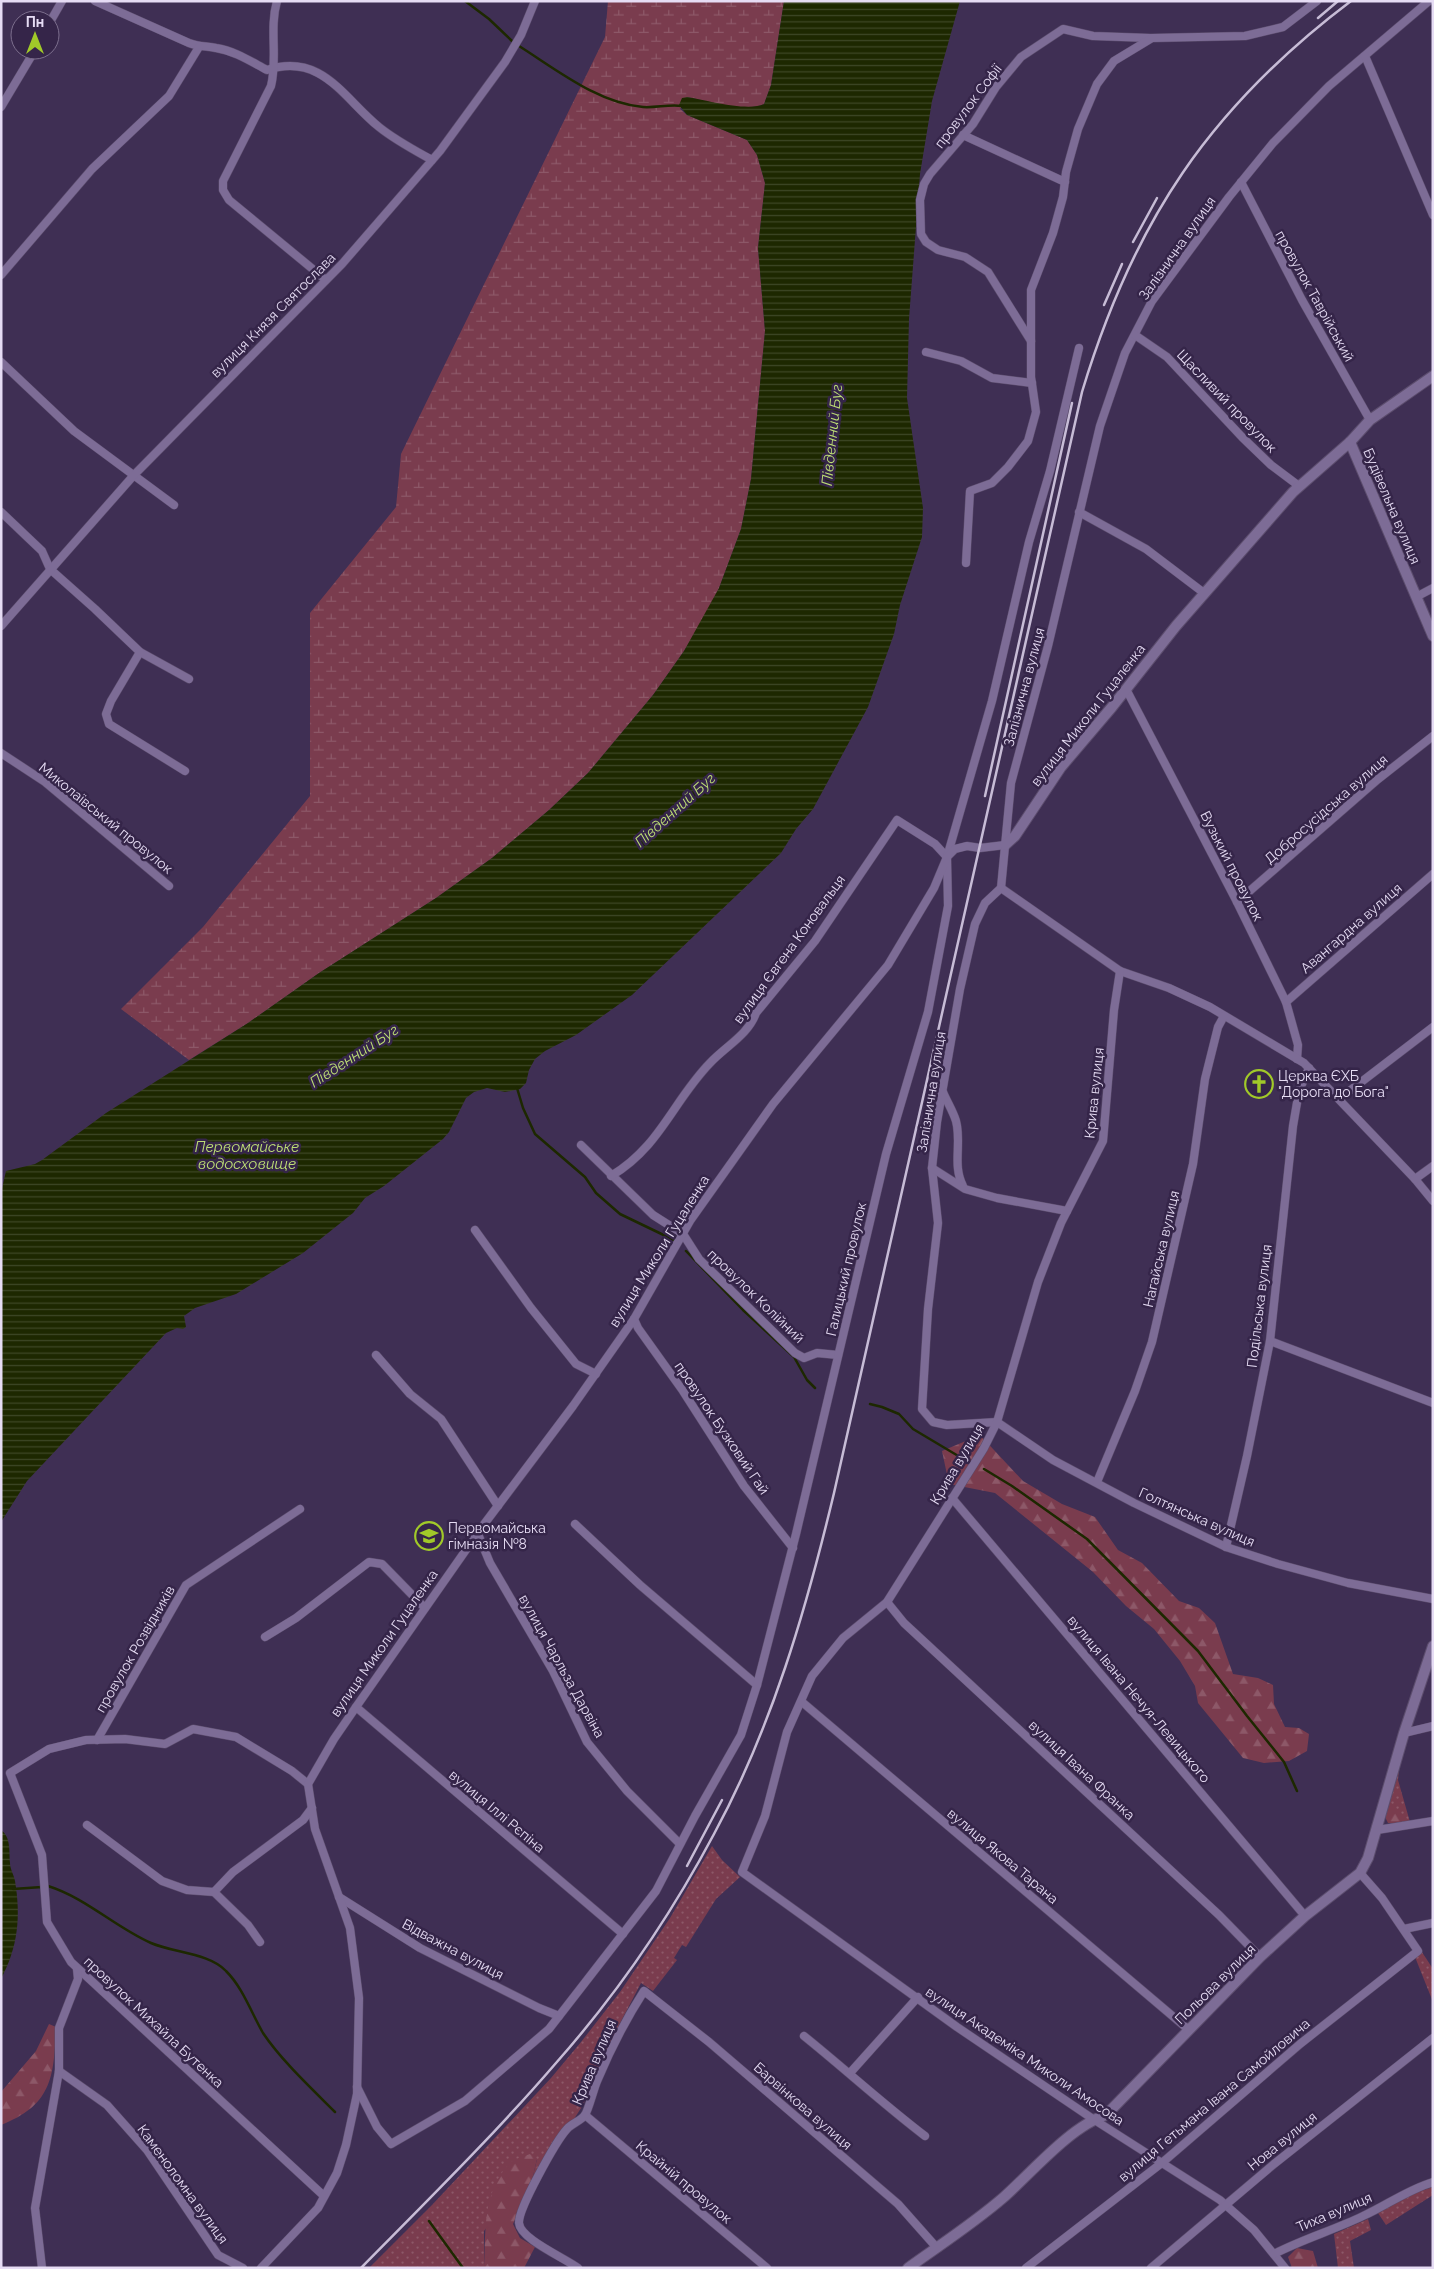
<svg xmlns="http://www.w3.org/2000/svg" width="1434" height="2269" font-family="Raleway,sans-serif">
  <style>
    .grass { fill: url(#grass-dots) }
    .forest { fill: url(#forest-firs) }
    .wetland { fill: url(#wetland-marsh) }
    .water { fill: url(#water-rules) }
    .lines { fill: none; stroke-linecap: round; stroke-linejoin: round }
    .stream { stroke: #1d2800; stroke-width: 2.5 }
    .minor-casing { stroke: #5c4d6d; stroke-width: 9 }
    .tertiary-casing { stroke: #5c4d6d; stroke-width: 12 }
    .minor { stroke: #7d6c96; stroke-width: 8 }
    .tertiary { stroke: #7d6c96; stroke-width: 10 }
    .rail { stroke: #c7bcd6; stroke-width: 2.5 }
    .labels { text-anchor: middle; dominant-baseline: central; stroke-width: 5; stroke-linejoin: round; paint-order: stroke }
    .street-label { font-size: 14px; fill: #e6dcf4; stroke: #352549 }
    .poi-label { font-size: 14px; fill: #e6dcf4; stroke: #352549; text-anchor: start }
    .water-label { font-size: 15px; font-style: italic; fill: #bedf75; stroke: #352549 }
  </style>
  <defs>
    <pattern id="grass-dots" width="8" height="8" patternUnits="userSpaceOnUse" patternTransform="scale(1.25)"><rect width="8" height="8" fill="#7a3c4e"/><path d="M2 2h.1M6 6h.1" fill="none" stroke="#8d5868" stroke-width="1.8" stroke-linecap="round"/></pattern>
    <pattern id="forest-firs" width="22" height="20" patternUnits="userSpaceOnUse" patternTransform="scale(1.25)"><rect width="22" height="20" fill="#7a3c4e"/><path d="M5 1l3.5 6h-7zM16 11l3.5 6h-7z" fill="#8d5868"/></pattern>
    <pattern id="wetland-marsh" width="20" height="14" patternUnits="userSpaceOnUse" patternTransform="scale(1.25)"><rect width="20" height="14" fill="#7a3c4e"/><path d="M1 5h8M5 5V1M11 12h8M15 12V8" fill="none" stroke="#8d5868"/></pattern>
    <pattern id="water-rules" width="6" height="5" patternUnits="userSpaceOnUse" patternTransform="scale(1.25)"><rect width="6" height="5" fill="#1d2800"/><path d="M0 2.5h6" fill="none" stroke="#3e4726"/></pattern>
  </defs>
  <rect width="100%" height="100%" fill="#3f2f54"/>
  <!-- grass -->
  <g class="grass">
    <path d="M1399,1770L1398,1780L1410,1822L1400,1823L1386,1807Z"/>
    <path d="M712,1846L722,1860L740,1877L716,1899L686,1947L682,1945L674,1958L677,1960L653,1991L641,1983L617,2029L583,2105L574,2119L553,2141L532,2180L537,2159L484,2231V2268H369L432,2205L551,2078L581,2042L620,1992L670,1918Z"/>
    <path d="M1418,1946L1433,1969V2002L1415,1957Z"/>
    <path d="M1433,2187V2195L1386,2225L1378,2213L1408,2195Z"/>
    <path d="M1368,2219L1371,2230L1350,2241L1354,2268H1338L1334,2234Z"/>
  </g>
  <!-- forest -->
  <g class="forest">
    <path d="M980,1435L1023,1481L1062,1504L1095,1517L1118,1550L1142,1563L1179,1601L1199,1608L1215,1623L1233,1674L1258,1678L1273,1685L1274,1704L1285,1727L1299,1728L1309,1734L1307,1751L1289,1761L1264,1763L1243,1758L1198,1703L1195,1686L1180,1661L1154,1629L1126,1606L1093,1572L995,1493L949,1484L942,1451Z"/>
    <path d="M1391,1805C1397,1808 1400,1813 1402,1821L1400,1823H1388L1386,1819V1807Z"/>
    <path d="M49,2024L56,2027C54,2077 52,2105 1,2125V2092L36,2051Z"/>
    <path d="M530,2154L537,2159L532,2180L513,2224L520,2238L535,2247L524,2268H484C486,2232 482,2193 509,2164C513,2159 523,2157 530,2154Z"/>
    <path d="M1297,2248L1313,2251L1318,2268H1292L1288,2257Z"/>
  </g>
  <!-- wetland -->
  <path class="wetland" d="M608,1H784L771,85L764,104C746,113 707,101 687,97L680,109L687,115L747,140L757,155L765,183L758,248L765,331L751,479L741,529L719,588L708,611L684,651L653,695L588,773L549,810L492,858L436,898L319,973L248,1023L189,1060L121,1009L203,927L310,796V613L396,507L401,454L605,37Z"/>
  <!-- water -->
  <g class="water">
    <path d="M784,1H960L932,101L920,174L909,319L907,398L923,508L922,537L900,605L894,634L868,707L813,809L796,829L781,853L632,995L576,1035L545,1051L535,1059L529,1070L526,1083L520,1089L505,1092L487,1088L474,1092L466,1098L449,1132L443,1139L384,1186L365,1198L353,1213L303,1253L236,1294L195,1308L184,1316L186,1327L183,1329L177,1328L166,1333L27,1481L1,1522V1193L6,1171L35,1164L42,1160L106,1113L248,1023L319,973L436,898L492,858L549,810L588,773L653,695L684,651L719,588L741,529L751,479L765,331L758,248L765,183L757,155L747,140L687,115L679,105L682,98L687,97C706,100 748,112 764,104L771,85Z"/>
    <path d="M1,1830C11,1837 9,1851 10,1863C10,1869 14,1875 15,1881C21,1917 18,1947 1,1979Z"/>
  </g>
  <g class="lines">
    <!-- stream -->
    <g class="stream">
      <path d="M465,1L489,19L512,41"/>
      <path d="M519,46C557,70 598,103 643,107C656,108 669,104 682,106"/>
      <path d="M517,1088L523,1108L535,1134L585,1177L596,1193L620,1214L674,1240"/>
      <path d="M686,1251L743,1310L794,1357L807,1380L815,1388"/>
      <path d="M870,1404L882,1407L899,1414L913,1429L965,1460"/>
      <path d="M984,1469L1012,1486L1087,1539L1198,1651L1247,1716L1284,1762L1297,1791"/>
      <path d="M48,1886C86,1898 115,1927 151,1943C174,1953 209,1953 226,1971C243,1988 251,2012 263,2033C281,2060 312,2089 335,2112"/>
      <path d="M13,1889L42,1887"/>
      <path d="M429,2221L463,2268"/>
    </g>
    <defs>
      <g id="minor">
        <path d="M95,1L189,43C199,47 207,46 216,48C235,51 250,61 267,70C322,52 344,99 379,127C395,140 414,150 432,160"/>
        <path d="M277,1C269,29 278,58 271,86L223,181V190L229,200L326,280"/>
        <path d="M1429,1L1329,86L1273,143L1229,197L1152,301L1125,353L1100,426L1048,646L1011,783L1001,888L985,903L975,924L960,989L937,1122L932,1168L938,1223L928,1309L922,1409L933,1422L947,1425L997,1422L1053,1460L1134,1503L1226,1547L1278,1564L1348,1583L1433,1599"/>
        <path d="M50,22L62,1"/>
        <path d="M1365,56L1433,215"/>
        <path d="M1,107L35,50"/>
        <path d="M963,135L1065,182"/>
        <path d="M1241,182L1302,300L1370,420"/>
        <path d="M1,275L92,169L169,96L199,47"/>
        <path d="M1135,335L1167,357L1242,437L1271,465L1299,486"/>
        <path d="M1031,341L988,272L965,257L938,250L926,242L921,234L920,200L924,184L930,174L973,124L996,87L1021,57L1063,29L1093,36L1150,38"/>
        <path d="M926,352L961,361L992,378L1032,383"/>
        <path d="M1,362L74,431L174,505"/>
        <path d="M1,512L42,551L50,569L95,609L140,652L189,679"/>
        <path d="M1079,512L1146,549L1204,593"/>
        <path d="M966,563L970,491L992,483L1008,467L1028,441L1036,412L1031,377V290L1053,233L1063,197L1066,172L1078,129L1097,84L1114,61L1152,38L1245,36L1283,27L1317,1"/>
        <path d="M1416,597L1433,588"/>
        <path d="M1,626L134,475L342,264L440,151L505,62L521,35L535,1"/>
        <path d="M140,652L111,701L106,714L109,724L185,771"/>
        <path d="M1126,689L1237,902L1286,1002L1298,1045L1297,1059"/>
        <path d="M1,753L45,782L169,886"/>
        <path d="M1001,888L1120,971L1169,988L1210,1007L1304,1063L1415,1179L1433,1201"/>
        <path d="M1237,902L1377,780L1433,736"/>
        <path d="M1120,971L1114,1010L1103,1141L1061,1223L1038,1282L997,1422L984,1448L887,1602L843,1638L812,1676L787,1732L765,1816L742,1872L957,2027L1093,2119L1220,2200L1254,2230L1285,2268"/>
        <path d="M1286,1002L1433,874"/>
        <path d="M943,1092C947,1102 953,1111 956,1121C962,1143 952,1165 963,1186"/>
        <path d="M1339,1099L1433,1027"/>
        <path d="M581,1145L653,1215L683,1234L699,1259L795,1353L804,1358L817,1353L838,1355"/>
        <path d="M932,1168L965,1189L997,1198L1067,1211"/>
        <path d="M611,1176C660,1147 673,1101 710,1063C726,1046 748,1035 756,1013L815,941L897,820L935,844L947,857"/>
        <path d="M1415,1179L1433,1166"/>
        <path d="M475,1230L531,1308L576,1364L596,1374"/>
        <path d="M634,1319L638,1328L683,1391L744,1486L793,1548"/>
        <path d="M1270,1341L1433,1403"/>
        <path d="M376,1355L410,1394L441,1419L498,1506"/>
        <path d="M1097,1482L1135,1391L1152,1342L1193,1164L1205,1079L1218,1027L1224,1016"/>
        <path d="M952,1498L1305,1916"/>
        <path d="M575,1524L640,1585L757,1685"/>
        <path d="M478,1534L490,1563L553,1671L587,1742L627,1791L680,1844"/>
        <path d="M1226,1547L1247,1456L1270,1341L1293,1126L1299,1091L1309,1068"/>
        <path d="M887,1602L904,1623L1219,1915L1260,1957"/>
        <path d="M265,1637L296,1618L369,1562L382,1564L425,1608"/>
        <path d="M802,1702L1189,2030"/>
        <path d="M356,1707L623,1934"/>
        <path d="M1404,1733L1433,1726"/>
        <path d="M97,1740L186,1585L300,1509"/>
        <path d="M308,1784L292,1771L236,1737L193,1729L165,1744L125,1739L86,1740L49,1749L10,1773L42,1855L47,1922L71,1962L324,2196"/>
        <path d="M87,1825L162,1881L187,1890L214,1892L233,1872L303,1820L312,1808"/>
        <path d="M1377,1830L1433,1821"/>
        <path d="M214,1892L248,1925L260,1942"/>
        <path d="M339,1897L420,1948L539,2008L559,2016"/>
        <path d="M1404,1929L1433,1923"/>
        <path d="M804,2036C845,2069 883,2104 925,2136"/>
        <path d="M59,2071L107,2105L147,2150L218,2255L243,2268"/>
        <path d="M850,2073L918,1997"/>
        <path d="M357,2087L377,2127L391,2144L465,2101L549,2029L656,1891L695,1816L741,1735L757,1685L796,1534L886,1154L928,1012L948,906L947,857L992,701L1029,542L1050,471L1079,348"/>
        <path d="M585,2115L767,2268"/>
        <path d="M1274,2254C1303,2239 1334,2230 1363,2216C1387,2205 1407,2190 1433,2182"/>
        <path d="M42,2268L35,2208L59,2071V2028L78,1979L77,1969"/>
        <path d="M261,2268L318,2208L337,2173L346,2145L357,2094L359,1998L350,1928L315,1829L308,1784L334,1739L356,1707L482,1527L573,1406L634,1319L690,1221L773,1104L888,965L934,888L947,857L955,849L967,846L980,848L1005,845"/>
        <path d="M578,2268C565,2258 520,2239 519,2223C518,2209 556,2141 567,2129C572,2123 581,2121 585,2115C589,2109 594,2087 598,2079C611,2048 626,2019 644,1991L709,2042L898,2204L937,2248"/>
        <path d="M1026,2268L1163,2162L1300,2044L1418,1951L1382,1898L1360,1873"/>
        <path d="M1151,2268L1274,2164L1433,2038"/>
      </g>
      <g id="tertiary">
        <path d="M1350,442L1433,636"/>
        <path d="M1005,845L1015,836L1061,767L1112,707L1176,626L1293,492L1350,442L1370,420L1433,376"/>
        <path d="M908,2268C940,2245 974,2223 1004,2197C1032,2172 1071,2126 1106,2115L1260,1957L1305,1916L1360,1873L1368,1858L1404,1733L1433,1646"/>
      </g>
    </defs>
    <!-- minor casing -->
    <use href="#minor" class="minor-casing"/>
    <!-- tertiary casing -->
    <use href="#tertiary" class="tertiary-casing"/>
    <!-- minor -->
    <use href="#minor" class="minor"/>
    <!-- tertiary -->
    <use href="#tertiary" class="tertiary"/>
    <!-- rail -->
    <g class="rail">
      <path d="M1318,18L1338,1"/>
      <path d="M1133,242L1157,198"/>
      <path d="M1104,305L1122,264"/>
      <path d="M985,796L1072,403"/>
      <path d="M687,1866L722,1800"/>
      <path d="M361,2268C427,2201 495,2134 556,2063C617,1994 671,1915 714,1834C772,1727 806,1610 834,1493L1082,392C1133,223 1209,108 1351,1"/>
    </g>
  </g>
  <!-- icons -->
  <defs>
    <symbol id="church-ring" viewBox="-11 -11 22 22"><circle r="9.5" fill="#352549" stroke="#a1c929" stroke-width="1.5"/><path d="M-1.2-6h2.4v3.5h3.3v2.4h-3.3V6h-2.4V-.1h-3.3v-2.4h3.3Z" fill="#a1c929"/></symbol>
    <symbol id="school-ring" viewBox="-11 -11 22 22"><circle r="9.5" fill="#352549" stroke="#a1c929" stroke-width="1.5"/><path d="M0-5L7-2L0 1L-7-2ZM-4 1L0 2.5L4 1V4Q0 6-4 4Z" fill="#a1c929"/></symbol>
  </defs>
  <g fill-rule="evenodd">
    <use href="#church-ring" x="1243" y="1068" width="32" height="32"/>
    <use href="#school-ring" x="413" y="1520" width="32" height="32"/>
  </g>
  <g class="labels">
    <!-- street labels -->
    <g class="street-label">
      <text transform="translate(968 106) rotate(-53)">провулок Софії</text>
      <text transform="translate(1177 248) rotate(-55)">Залізнична вулиця</text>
      <text transform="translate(1315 296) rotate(61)">провулок Таврійський</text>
      <text transform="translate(273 315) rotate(-45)">вулиця Князя Святослава</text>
      <text transform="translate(1227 401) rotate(46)">Щасливий провулок</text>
      <text transform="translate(1392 506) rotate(67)">Будівельна вулиця</text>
      <text transform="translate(1024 687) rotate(-75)">Залізнична вулиця</text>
      <text transform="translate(1088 715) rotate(-52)">вулиця Миколи Гуцаленка</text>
      <text transform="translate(1326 809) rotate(-41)">Добросусідська вулиця</text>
      <text transform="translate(106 818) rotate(39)">Миколаївський провулок</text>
      <text transform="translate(1232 866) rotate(63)">Вузький провулок</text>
      <text transform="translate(1351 928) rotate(-41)">Авангардна вулиця</text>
      <text transform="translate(789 949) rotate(-54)">вулиця Євгена Коновальця</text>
      <text transform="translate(931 1092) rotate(-81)">Залізнична вулиця</text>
      <text transform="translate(1094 1093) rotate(-84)">Крива вулиця</text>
      <text transform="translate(1161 1249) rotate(-77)">Нагайська вулиця</text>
      <text transform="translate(659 1251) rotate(-58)">вулиця Миколи Гуцаленка</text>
      <text transform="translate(846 1269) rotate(-77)">Галицький провулок</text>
      <text transform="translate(756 1296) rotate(44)">провулок Колійний</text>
      <text transform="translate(1259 1306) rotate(-83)">Подільська вулиця</text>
      <text transform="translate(722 1428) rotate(56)">провулок Бузковий Гай</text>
      <text transform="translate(957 1464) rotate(-59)">Крива вулиця</text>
      <text transform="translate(1197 1517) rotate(24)">Голтянська вулиця</text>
      <text transform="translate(384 1643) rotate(-55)">вулиця Миколи Гуцаленка</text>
      <text transform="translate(135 1649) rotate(-60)">провулок Розвідників</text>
      <text transform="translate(562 1666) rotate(61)">вулиця Чарльза Дарвіна</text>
      <text transform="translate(1139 1699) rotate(50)">вулиця Івана Нечуя-Левицького</text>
      <text transform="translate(1082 1770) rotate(43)">вулиця Івана Франка</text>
      <text transform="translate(497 1811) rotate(40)">вулиця Іллі Рєпіна</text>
      <text transform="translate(1003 1856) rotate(40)">вулиця Якова Тарана</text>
      <text transform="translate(453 1949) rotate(28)">Відважна вулиця</text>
      <text transform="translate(1215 1984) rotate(-45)">Польова вулиця</text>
      <text transform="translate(154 2022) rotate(43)">провулок Михайла Бутенка</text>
      <text transform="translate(1025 2056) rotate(34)">вулиця Академіка Миколи Амосова</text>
      <text transform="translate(594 2062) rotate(-67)">Крива вулиця</text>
      <text transform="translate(1214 2100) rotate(-40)">вулиця Гетьмана Івана Самойловича</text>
      <text transform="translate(803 2106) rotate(41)">Барвінкова вулиця</text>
      <text transform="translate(1282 2141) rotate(-39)">Нова вулиця</text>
      <text transform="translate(684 2182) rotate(40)">Крайній провулок</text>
      <text transform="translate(183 2184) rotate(54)">Каменоломна вулиця</text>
      <text transform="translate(1334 2212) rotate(-23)">Тиха вулиця</text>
    </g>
    <!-- poi labels -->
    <g class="poi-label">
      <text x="1278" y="1076">Церква ЄХБ<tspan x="1278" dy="16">"Дорога до Бога"</tspan></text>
      <text x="448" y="1528">Первомайська<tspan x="448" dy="16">гімназія №8</tspan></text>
    </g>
    <!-- water labels -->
    <g class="water-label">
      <text transform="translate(832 435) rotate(-84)">Південний Буг</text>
      <text transform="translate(675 810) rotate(-42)">Південний Буг</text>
      <text transform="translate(354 1056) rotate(-33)">Південний Буг</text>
      <text x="247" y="1147">Первомайське<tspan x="247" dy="17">водосховище</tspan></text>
    </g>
  </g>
  <!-- border -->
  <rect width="1434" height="2269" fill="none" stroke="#e6dcf4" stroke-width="5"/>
  <!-- north arrow -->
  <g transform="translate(35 35)"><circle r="24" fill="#352549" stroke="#7c6e8d"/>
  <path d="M0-4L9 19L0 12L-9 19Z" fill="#a1c929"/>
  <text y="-8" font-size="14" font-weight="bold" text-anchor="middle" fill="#e6dcf4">Пн</text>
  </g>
</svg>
